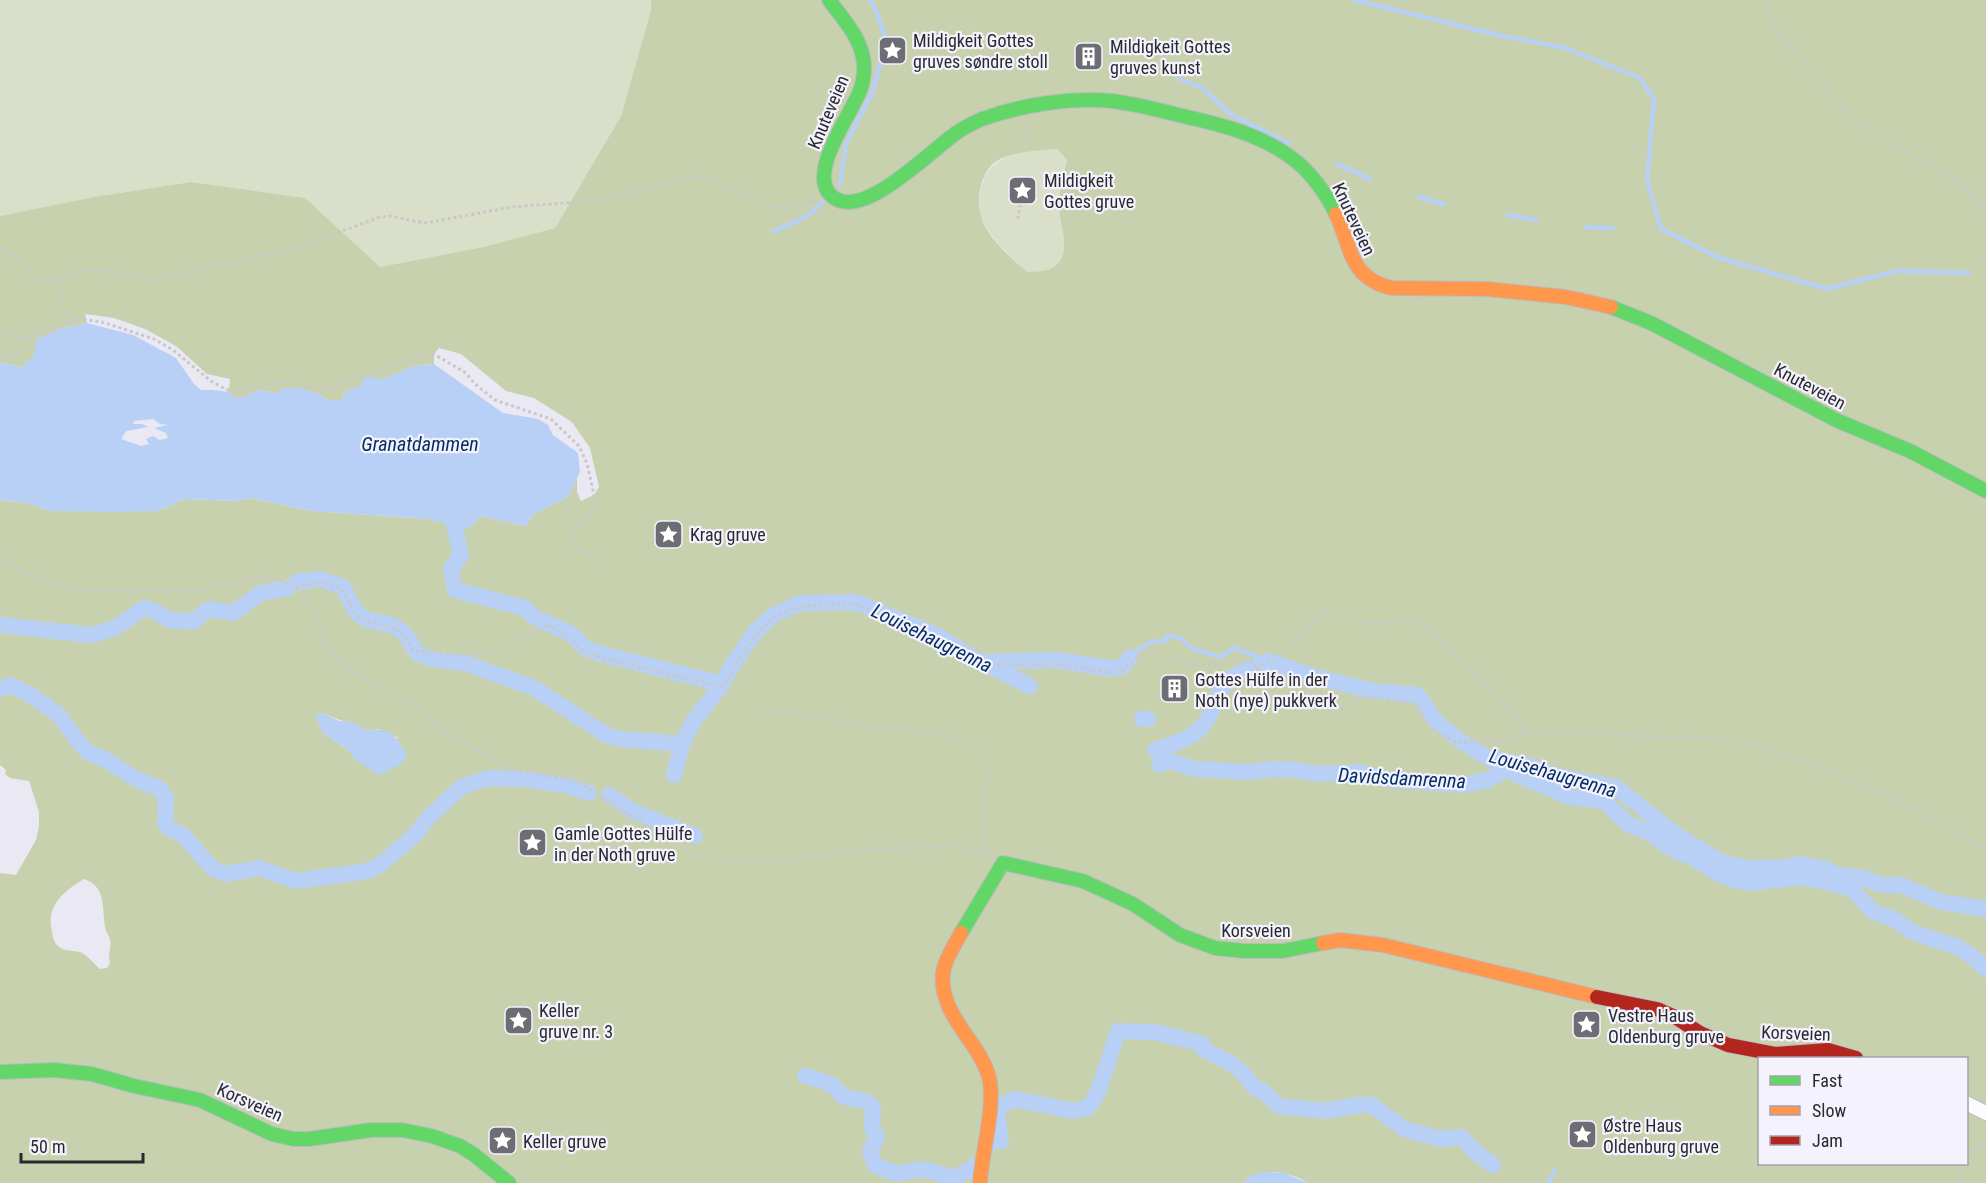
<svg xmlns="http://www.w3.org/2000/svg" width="1986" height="1183" font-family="'Roboto Condensed',sans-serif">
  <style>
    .green { fill: #dadfc9 }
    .forest { fill: #c8d1ad; fill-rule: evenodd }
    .water { fill: #b8d0f6; fill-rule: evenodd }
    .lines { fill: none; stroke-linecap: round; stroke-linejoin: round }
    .stream { stroke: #b8d0f6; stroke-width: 4.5 }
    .canal { stroke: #b8d0f6; stroke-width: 16 }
    .street-casing { stroke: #bcbbc3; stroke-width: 16 }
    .fast-casing { stroke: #bcbbc3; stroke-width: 16 }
    .slow-casing { stroke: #bcbbc3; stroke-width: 16 }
    .jam-casing { stroke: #bcbbc3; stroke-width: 16 }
    .path { stroke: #c8c8cb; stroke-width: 3; stroke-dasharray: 3 3; stroke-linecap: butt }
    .street { stroke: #fcfcfd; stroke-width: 14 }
    .fast { stroke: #63d668; stroke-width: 14 }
    .slow { stroke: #ff974d; stroke-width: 14 }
    .jam { stroke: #b3261e; stroke-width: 14 }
    .labels { text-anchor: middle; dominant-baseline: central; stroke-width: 4.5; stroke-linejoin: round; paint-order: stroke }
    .poi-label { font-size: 18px; fill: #2b2930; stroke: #f4f2fd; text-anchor: start }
    .street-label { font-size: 18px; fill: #2b2930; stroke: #f4f2fd }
    .water-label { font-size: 20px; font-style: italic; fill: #032f65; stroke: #f4f2fd }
  </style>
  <rect width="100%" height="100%" fill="#eae8f2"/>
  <!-- green -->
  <g class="green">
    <path d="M0,0H651V10L621,116L555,228L483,247L379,267L305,198L191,182L94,197L0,216Z"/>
    <path d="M1057,149L1067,160C1064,174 1059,189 1059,203C1058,224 1076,256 1050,269C1044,272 1033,271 1026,272C1011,257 994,242 984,223C980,216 979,205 980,196C983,154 1023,150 1057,149Z"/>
  </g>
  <!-- forest -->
  <path class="forest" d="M651,0H1986V1183H1307C1289,1170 1260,1167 1243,1183H0V873L16,875L36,840L39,826V812L29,781L10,778L5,774L6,770L0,765V500L28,503L50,511H158L185,499L235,501L251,498L312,511L429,519L468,528L481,516L525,526L534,514L568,497L577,478V492L581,501L594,495L599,487L590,448L572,422L534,398L506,391L461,354L439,348L434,354V364L413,366L388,378L346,391L342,400H328L316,393L285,388L276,393L259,390L241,398L232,397L229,392L230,379L207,374L176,346L145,329L114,318L85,314L87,323L59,329L23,368L0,362V216L94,197L191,182L305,198L380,267L483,247L555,228L621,116L651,10ZM1057,149L1067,160C1064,174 1059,189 1059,203C1058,224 1076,256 1050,269C1044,272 1033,271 1027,272C1012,259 988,238 982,219C976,201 979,176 994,163C1007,152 1041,150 1057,149ZM324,713C340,722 352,722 368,731L379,729L399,738L352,753L323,733L316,716ZM84,879C106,886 102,907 105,927C106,932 109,935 110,940C112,948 107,954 110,963L107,968L100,969C94,964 88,956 82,953C73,949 63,953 56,944C53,940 52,932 51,926C48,903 66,890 84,879ZM1760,1058H1966V1164H1760Z"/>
  <!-- water -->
  <g class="water">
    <path d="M87,323L133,335L176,358L194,384L201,390H214L229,392L233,397L241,398L259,390L276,393L285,388H300L316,393L328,400H342L346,391L361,386L363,378L377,377L381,380L413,366L434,364L503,413L538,419L548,425L553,435L578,453L580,472L568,497L534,514L525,526L481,516L468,529L429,519L312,511L251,498L235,501L185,499L158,511L118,512L50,511L28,503L0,500V362L23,368L26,361L33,358L36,340L59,329ZM153,419L160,424L168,425L154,428L166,433L168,438L160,440L153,436L146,439L149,444L141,446L121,439L126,431L148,427L142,424H133L134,421Z"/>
    <path d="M323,713L339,721L352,722L368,731C390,726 398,737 407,756L401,764L379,775L354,759L352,753L323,733L315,715Z"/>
    <path d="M1265,1172L1285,1173L1307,1183H1243L1251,1175Z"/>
  </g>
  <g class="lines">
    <!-- stream -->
    <g class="stream">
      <path d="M1354,0L1498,35L1565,48L1640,78L1654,99L1647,180L1661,229L1717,257L1827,289L1896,271L1970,273"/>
      <path d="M1179,79L1202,88L1230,114L1288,143"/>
      <path d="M1337,164L1370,179"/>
      <path d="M840,186L846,144L872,93L887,42L876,10L870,0"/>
      <path d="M1419,197L1444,204"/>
      <path d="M1508,215L1536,220"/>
      <path d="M1586,227L1613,228"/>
      <path d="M773,232L809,215L823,201"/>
      <path d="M58,637L61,630"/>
      <path d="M1130,657C1139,648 1152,639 1165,641L1168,635L1182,639L1191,648L1220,657L1235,648L1269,661"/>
      <path d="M989,1153L1001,1141"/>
      <path d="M1548,1183L1555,1170"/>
    </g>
    <!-- canal -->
    <g class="canal">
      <path d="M454,525L461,555L451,569L455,590L525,608L534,617L571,634L585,648L601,654L722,684L733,664L756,631L775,614L801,603L856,602L938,636L981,662L1030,686"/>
      <path d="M297,582L320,579L343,587C347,595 351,605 357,612C374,631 398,612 414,649"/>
      <path d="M0,625L91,635L115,628L144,608L155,611L169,620L193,622L208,609L233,613L261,593L288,588"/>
      <path d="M416,652L431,659L465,663L534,688L608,736L621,739L682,744"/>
      <path d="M983,662L1055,660L1114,669L1123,666L1130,657"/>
      <path d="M0,689L10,685L31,695L59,715L76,739L89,753L106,760L136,779L160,789L166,798L165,823L168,828L183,835L213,869L226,874L259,868L296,881L368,871L381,864L415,835L428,818L461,787L488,778L523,779L566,785L589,793"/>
      <path d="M1142,719H1148"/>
      <path d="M1155,750C1174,744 1196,738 1207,720C1215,706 1218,690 1230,679C1240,671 1257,666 1269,661L1309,675L1373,691L1418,695L1436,722L1462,742L1490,759L1524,764L1554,775L1616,787L1675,834L1723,863L1749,868L1787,867L1800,864L1826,869L1836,875L1865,878L1881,885H1901L1941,902L1986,909"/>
      <path d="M1159,765L1164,762L1170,761L1195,769L1247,772L1276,769L1297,770L1316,774L1358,772L1383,779L1464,785L1487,780L1506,770L1570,797L1604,801L1628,824L1648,832L1675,851L1691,856L1717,873L1734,880L1749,883L1800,877L1823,881L1852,889L1873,912L1894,919L1912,932L1955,946L1969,954L1986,969"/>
      <path d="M674,775L682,744L693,722L722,684"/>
      <path d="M609,795L634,812L695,836"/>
      <path d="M805,1076C819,1080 835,1082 842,1096L867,1102L873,1107L872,1128L877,1137L870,1151L875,1165C884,1169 893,1174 903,1173C911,1172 918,1168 927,1170C937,1173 945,1176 955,1178L973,1167"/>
      <path d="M1001,1141L996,1108L1015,1099L1073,1111L1088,1108L1098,1092L1118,1031L1155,1032L1202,1044L1203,1049L1232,1064L1245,1075L1255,1088L1261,1090L1279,1106L1325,1111L1359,1105H1372L1404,1129L1440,1139L1462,1137L1473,1150L1493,1165"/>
    </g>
    <defs>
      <path id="street" d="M1966,1103L1986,1113"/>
      <g id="fast">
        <path d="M829,0C844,20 864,41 864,67C864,76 863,85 859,93C850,116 802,180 836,199C866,216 928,154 951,137C960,129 971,124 982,119C1022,105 1069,97 1112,101C1137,104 1162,111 1187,117C1223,125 1261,135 1292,158C1312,173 1325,192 1336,214"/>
        <path d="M1611,307L1651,323L1838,421L1910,451L1986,491"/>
        <path d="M961,933L1003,863L1083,881L1133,904L1180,935L1215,948L1244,951H1283L1323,943"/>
        <path d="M0,1072L54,1070L92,1074L134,1086L200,1100L272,1134L293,1139H309L371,1130H402L432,1136L460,1146L473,1154L509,1183"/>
      </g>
      <g id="slow">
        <path d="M1336,214C1352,249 1349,277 1391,288L1487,289L1566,297L1611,307"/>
        <path d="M961,933C956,942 950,952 946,962C934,991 956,1022 973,1045C981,1057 988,1069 990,1082C994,1115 982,1150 980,1183"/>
        <path d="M1323,943L1340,940L1383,945L1597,997"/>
      </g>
      <path id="jam" d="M1597,997L1657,1009L1675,1017L1700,1033L1728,1045L1775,1054L1828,1050L1856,1058"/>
    </defs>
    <!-- street casing -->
    <use href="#street" class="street-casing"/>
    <!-- fast casing -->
    <use href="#fast" class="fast-casing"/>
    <!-- slow casing -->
    <use href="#slow" class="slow-casing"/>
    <!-- jam casing -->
    <use href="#jam" class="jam-casing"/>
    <!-- path -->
    <g class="path">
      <path d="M1764,0L1778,32L1806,63L1833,99L1852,118L1867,130L1960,182L1979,199L1986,216"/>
      <path d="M1024,126L1026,142"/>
      <path d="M1018,219L1020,203"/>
      <path d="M0,247L14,257L37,279L53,282L84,269L110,271L145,280H156L302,246L380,217L389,216L426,223L512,207L589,201L653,188L675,179L696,176L724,185L767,205L785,208L815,200"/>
      <path d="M59,281L60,302L69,315L70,321"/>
      <path d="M0,332L20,339L29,337L38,328L55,327L70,321L80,319L102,322L154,339L173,350L211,381L225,389L235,392L254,388L277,381L324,390L340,385L361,374H377L397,362L434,354L466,373L475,384L495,400L551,419L579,446L587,463L594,495L591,510L585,519L575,526L571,537L576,548L589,553L605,569"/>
      <path d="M0,352L8,357H13L23,349L29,337"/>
      <path d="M0,560L55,586L73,590L196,591L251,578L270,577L296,586L304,595L317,619L326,645L344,668L416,706L435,724L510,769L566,779L581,784L690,853L701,858L785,861L874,849L928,847L952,844L976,850L989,856"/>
      <path d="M296,586L320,582L342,589C346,597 350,607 356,614C373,632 398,615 412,650C432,652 452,656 473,653C497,651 526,638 547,625L572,637L575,644L583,651L600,657L723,687L735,665L758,633L776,616L801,606L856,604L937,638L980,665L1056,664L1114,673L1123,670L1146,651L1185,664L1205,665L1251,661C1261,679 1285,674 1301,683C1313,689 1316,708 1332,710C1345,711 1354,698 1366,698C1383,697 1401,702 1417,704L1430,727L1457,743L1507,739L1529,732L1586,731L1661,738L1693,737L1754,744L1860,783L1888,795L1986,848"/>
      <path d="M1256,668C1282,656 1301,638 1318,614L1328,612L1350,617L1364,623L1380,624L1398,619L1413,620L1428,628L1439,637L1444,648L1472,668L1529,732"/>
      <path d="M766,710L822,716L865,727L924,731L948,736L984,755L989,766L983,807L987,856"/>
      <path d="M1966,1156L1986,1139"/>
      <path d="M1958,1183L1962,1164"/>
    </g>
    <!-- street -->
    <use href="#street" class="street"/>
    <!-- fast -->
    <use href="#fast" class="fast"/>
    <!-- slow -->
    <use href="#slow" class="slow"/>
    <!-- jam -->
    <use href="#jam" class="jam"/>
  </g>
  <!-- icons -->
  <defs>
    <symbol id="sight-square" viewBox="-11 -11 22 22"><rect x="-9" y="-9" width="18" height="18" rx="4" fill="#6e6c74" stroke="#f4f2fd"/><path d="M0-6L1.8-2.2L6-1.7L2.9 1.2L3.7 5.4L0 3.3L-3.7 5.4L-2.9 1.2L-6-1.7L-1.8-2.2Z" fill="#fff"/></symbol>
    <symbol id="building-square" viewBox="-11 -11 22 22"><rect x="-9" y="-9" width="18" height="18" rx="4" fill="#6e6c74" stroke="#f4f2fd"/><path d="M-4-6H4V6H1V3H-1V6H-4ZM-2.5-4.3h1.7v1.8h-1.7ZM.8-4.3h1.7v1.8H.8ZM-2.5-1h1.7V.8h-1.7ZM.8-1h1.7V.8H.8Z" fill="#fff"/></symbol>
  </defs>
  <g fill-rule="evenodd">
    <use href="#sight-square" x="876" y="34" width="33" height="33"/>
    <use href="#building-square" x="1072" y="40" width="33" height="33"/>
    <use href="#sight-square" x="1006" y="174" width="33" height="33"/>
    <use href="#sight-square" x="652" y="518" width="33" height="33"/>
    <use href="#building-square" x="1158" y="672" width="33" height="33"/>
    <use href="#sight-square" x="516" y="826" width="33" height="33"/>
    <use href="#sight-square" x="502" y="1004" width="33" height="33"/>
    <use href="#sight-square" x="1570" y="1008" width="33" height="33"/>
    <use href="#sight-square" x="1566" y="1118" width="33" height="33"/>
    <use href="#sight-square" x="486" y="1124" width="33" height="33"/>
  </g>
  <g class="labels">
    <!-- poi labels -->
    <g class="poi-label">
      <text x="913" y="40">Mildigkeit Gottes<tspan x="913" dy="21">gruves søndre stoll</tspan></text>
      <text x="1110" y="46">Mildigkeit Gottes<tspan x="1110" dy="21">gruves kunst</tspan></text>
      <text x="1044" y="180">Mildigkeit<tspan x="1044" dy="21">Gottes gruve</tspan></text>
      <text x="690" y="534">Krag gruve</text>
      <text x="1195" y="679">Gottes Hülfe in der<tspan x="1195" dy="21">Noth (nye) pukkverk</tspan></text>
      <text x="554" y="833">Gamle Gottes Hülfe<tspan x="554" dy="21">in der Noth gruve</tspan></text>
      <text x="539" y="1010">Keller<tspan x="539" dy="21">gruve nr. 3</tspan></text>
      <text x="1608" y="1015">Vestre Haus<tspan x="1608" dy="21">Oldenburg gruve</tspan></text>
      <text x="1603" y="1125">Østre Haus<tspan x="1603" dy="21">Oldenburg gruve</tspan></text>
      <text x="523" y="1141">Keller gruve</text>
    </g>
    <!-- street labels -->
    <g class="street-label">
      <text transform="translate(828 112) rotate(-67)">Knuteveien</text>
      <text transform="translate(1354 219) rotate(65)">Knuteveien</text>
      <text transform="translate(1810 386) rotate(28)">Knuteveien</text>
      <text x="1256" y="930">Korsveien</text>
      <text transform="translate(1796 1033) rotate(2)">Korsveien</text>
      <text transform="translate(250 1102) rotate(24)">Korsveien</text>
    </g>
    <!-- water labels -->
    <g class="water-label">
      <text x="420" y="444">Granatdammen</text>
      <text transform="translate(932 638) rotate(26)">Louisehaugrenna</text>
      <text transform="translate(1553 773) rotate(16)">Louisehaugrenna</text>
      <text transform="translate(1402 778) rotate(3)">Davidsdamrenna</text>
    </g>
  </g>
  <!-- legend -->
  <rect x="1758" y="1057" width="210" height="108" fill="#f4f2fd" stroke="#a4a2ab" stroke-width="1.5"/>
  <rect x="1770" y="1076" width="30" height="9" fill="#63d668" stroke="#a4a2ab" stroke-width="1.5"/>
  <text x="1812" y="1087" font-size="18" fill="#2b2930">Fast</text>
  <rect x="1770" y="1106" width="30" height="9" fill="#ff974d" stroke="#a4a2ab" stroke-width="1.5"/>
  <text x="1812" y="1117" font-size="18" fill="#2b2930">Slow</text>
  <rect x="1770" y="1136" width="30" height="9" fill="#b3261e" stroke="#a4a2ab" stroke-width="1.5"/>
  <text x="1812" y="1147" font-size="18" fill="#2b2930">Jam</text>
  <!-- scale -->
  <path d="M21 1153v9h122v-9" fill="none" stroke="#2b2930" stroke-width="3"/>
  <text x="30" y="1153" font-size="18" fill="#2b2930" stroke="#f4f2fd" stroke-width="4.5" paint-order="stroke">50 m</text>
</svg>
